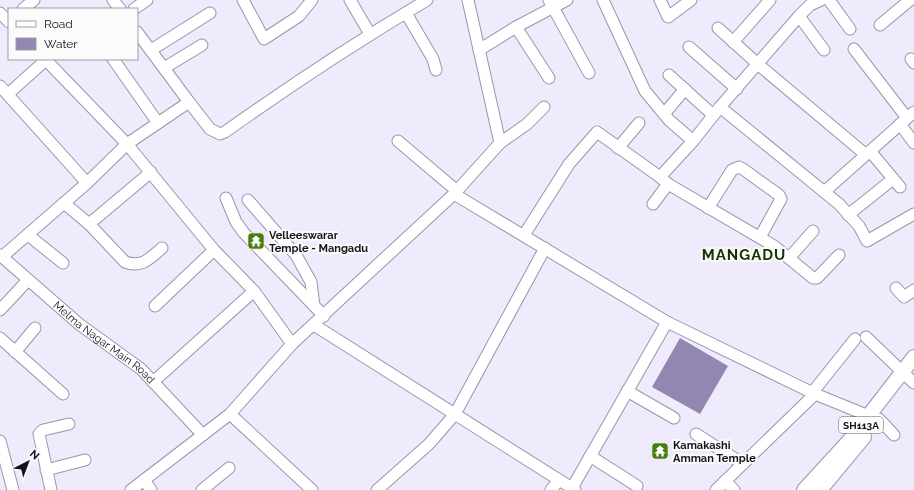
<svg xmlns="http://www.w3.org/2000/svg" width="914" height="490" font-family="Raleway,sans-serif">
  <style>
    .water { fill: #9287b1 }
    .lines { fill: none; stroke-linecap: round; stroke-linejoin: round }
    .minor-casing { stroke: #9a94ae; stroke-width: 13 }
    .major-casing { stroke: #9a94ae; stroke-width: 16 }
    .minor { stroke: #fff; stroke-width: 11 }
    .major { stroke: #fff; stroke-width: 14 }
    .labels { text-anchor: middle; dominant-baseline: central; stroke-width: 4; stroke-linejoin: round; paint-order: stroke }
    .shield { fill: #fbfbfb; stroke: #5a595f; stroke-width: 1 }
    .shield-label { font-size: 10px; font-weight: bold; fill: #15131c }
    .poi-label { font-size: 11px; font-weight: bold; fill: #15131c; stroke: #fbfbfb; text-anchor: start }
    .street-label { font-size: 11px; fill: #15131c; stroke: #fbfbfb }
    .district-label { font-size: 15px; font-weight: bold; letter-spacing: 1px; fill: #193201; stroke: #fbfbfb }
  </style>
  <rect width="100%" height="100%" fill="#efebfc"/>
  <!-- water -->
  <path class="water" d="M680,338L728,366L700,414L652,387Z"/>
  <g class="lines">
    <defs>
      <g id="minor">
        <path d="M113,0L120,9"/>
        <path d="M243,0L264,39L299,16L312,0"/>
        <path d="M350,0L370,34"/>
        <path d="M468,0L500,143L454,194L667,322L815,394L869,416L876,422"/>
        <path d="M549,0L589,73"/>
        <path d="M603,0L645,91L669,120L693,141"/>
        <path d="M660,0L668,17L691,0"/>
        <path d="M829,0L850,29"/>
        <path d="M23,9L34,0"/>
        <path d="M134,9L147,0"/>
        <path d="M0,13L9,22"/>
        <path d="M406,13L433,59L436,70"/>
        <path d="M799,16L824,50"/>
        <path d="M880,25L910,0"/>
        <path d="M516,27L549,78"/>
        <path d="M718,28L760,66L865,154"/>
        <path d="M733,42L770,0"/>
        <path d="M689,47L737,89"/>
        <path d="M854,49L907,118"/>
        <path d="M151,50L210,13"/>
        <path d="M479,50L516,27L567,0"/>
        <path d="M45,59L127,144L214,250L254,291L292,344"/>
        <path d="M113,59L158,123"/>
        <path d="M911,59L914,63"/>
        <path d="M164,68L202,45"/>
        <path d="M669,75L713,115"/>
        <path d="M0,86L87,183"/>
        <path d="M8,94L47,59"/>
        <path d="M189,102L210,129L220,134L225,132C291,85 358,41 427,0"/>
        <path d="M720,107L839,204L859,226L867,241L914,214"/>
        <path d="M664,114L685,89"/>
        <path d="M900,124L914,143"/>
        <path d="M398,141L457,191"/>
        <path d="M500,143L527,124L544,107"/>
        <path d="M618,148L639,123"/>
        <path d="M870,151L900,187"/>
        <path d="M668,184L774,246L813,278H817L839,255"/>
        <path d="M824,192L914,112"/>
        <path d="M226,198L236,222L244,233L324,316"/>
        <path d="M248,200L296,255L311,282L314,306"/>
        <path d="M64,203L89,224L125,262C142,268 149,259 162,248"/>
        <path d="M653,204L668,184L660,177L693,141L720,107L799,16L810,5L821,0"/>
        <path d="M708,208L732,170L739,167L743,169L779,195L781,199L760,237"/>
        <path d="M848,215L893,179"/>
        <path d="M89,224L151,172"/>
        <path d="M28,235L63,263"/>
        <path d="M524,235L569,164L597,132L660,177"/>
        <path id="s1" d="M0,255L79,324L141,369L203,435"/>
        <path d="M3,256L87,183L127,144L189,102L137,32"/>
        <path d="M790,257L813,231"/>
        <path d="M896,288L904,297L914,290"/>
        <path d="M155,306L214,250"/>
        <path d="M0,310L28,280"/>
        <path d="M314,325L575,490"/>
        <path d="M866,337L914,383"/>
        <path d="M0,338L63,394"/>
        <path d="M15,352L35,328"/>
        <path d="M153,382L254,291"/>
        <path d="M627,391L674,418"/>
        <path d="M812,393L855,339"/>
        <path d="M230,414L312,490"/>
        <path d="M879,419L894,435"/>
        <path d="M696,434L743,464"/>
        <path d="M0,441L13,490"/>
        <path d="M590,456L637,486"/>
        <path d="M46,470L85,460"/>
        <path d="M144,480L151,490"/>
        <path d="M725,481L734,490"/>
        <path d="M572,488L667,322"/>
        <path d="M51,490L39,434L43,430L69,424"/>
        <path d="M131,490L230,414L292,344L454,194"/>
        <path d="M202,490L229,468"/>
        <path d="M377,490L429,444L455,414L545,248"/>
        <path d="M551,490L559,480"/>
        <path d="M716,490L815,394"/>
      </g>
      <g id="major">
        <path d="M804,490L849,441L914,357"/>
        <path d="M820,490L864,437"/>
      </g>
    </defs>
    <!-- minor casing -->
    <use href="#minor" class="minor-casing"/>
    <!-- major casing -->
    <use href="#major" class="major-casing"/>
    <!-- minor -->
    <use href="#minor" class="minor"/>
    <!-- major -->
    <use href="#major" class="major"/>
  </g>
  <!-- icons -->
  <defs>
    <symbol id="temple-square" viewBox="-11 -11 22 22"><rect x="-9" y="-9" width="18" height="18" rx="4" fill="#487d10" stroke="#fbfbfb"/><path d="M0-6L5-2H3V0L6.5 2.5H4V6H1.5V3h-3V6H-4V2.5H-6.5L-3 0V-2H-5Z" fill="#fff"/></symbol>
  </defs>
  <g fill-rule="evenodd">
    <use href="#temple-square" x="246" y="231" width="20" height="20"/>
    <use href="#temple-square" x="650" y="441" width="20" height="20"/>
  </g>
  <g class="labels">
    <!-- shield labels -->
    <rect class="shield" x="839" y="417" width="44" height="16" rx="3"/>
    <g class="shield-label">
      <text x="861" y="425">SH113A</text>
    </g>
    <!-- poi labels -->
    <g class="poi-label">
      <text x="269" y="235">Velleeswarar<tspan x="269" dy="13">Temple - Mangadu</tspan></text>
      <text x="673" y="445">Kamakashi<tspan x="673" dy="13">Amman Temple</tspan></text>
    </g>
    <!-- street labels -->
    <g class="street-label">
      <text stroke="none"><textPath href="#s1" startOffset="136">Melma Nagar Main Road</textPath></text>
    </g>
    <!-- district labels -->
    <g class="district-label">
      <text x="744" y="255">MANGADU</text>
    </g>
  </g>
  <!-- legend -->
  <rect x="8" y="8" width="130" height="52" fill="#fbfbfb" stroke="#9f9ea2"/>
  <rect x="16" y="21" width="20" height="6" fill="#ffffff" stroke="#9f9ea2"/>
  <text x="44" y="28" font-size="12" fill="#15131c">Road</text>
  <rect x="16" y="38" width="20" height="12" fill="#9287b1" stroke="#9f9ea2"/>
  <text x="44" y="48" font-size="12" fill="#15131c">Water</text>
  <!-- north arrow -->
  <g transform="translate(28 462) rotate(42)" stroke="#fbfbfb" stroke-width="3" paint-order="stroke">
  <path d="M0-3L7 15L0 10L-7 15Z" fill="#15131c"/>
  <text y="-6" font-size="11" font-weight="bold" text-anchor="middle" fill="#15131c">N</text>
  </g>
</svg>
